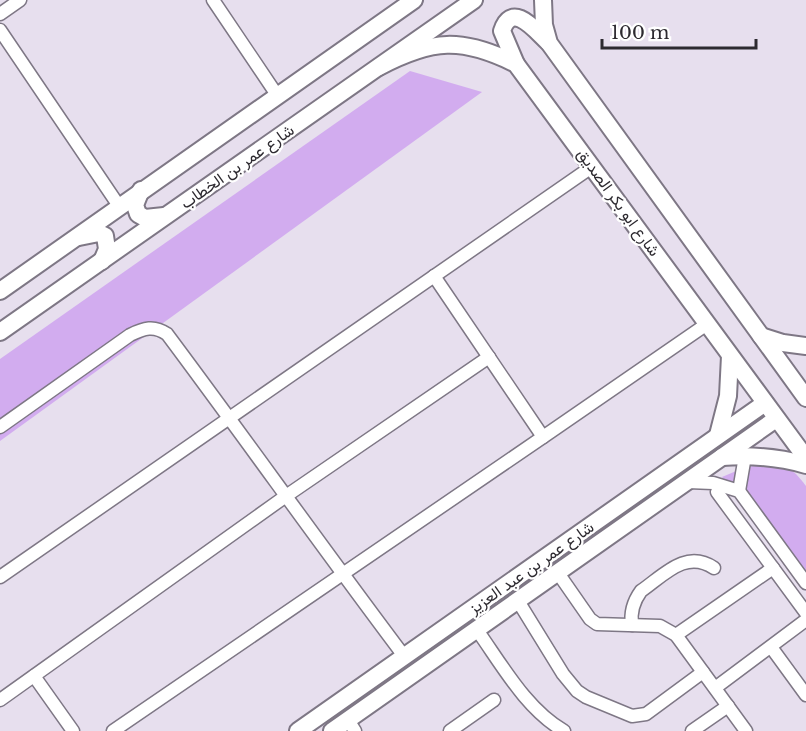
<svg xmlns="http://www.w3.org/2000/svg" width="806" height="731" font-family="'Libre Baskerville',Vazirmatn,serif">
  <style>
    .green { fill: #d2acef }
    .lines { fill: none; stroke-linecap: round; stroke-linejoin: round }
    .street-casing { stroke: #7e7785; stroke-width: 15 }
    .secondary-casing { stroke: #7e7785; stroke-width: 20 }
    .street { stroke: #fff; stroke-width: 12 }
    .secondary { stroke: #fff; stroke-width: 16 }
    .labels { text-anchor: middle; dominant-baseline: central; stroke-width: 4.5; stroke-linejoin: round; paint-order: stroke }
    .street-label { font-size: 16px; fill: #2d2a30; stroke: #fff }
  </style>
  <rect width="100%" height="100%" fill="#e7dfee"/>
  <!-- green -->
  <g class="green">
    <path d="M410,71L482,92L0,441V359Z"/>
    <path d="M761,464C785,465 791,466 806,486V591L722,477L741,469Z"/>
  </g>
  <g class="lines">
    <defs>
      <g id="street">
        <path d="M213,0L277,95"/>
        <path d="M0,14L20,0"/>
        <path d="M0,30L119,206"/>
        <path d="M434,276L543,437L707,324"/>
        <path d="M0,427L130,335C144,328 154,325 167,334C247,441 324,550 404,656"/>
        <path d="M688,482L713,483L739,491L806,583"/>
        <path d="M739,491L745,456"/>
        <path d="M717,492L806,613"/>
        <path d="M558,573L590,619L597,624L660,626L676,635L746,731"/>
        <path d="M0,577L593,166"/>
        <path d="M518,601L563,674L577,691L586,697L632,716L646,714L703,672"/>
        <path d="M632,625C630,612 633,602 641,591C664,575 686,549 714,568"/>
        <path d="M477,630C502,665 526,709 564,731"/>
        <path d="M676,635L773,568"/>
        <path d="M771,647L806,695"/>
        <path d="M34,676L73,731"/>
        <path d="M715,688L806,620"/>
        <path d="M0,700L286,496L489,357"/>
        <path d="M348,720L355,731"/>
        <path d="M113,731L543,437"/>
        <path d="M450,731L494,700"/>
        <path d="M692,731L728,706"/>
      </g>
      <g id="secondary">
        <path d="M543,0L544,25L549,43L806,398"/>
        <path d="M516,64L502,31C512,0 536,31 548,42"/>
        <path d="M379,67C432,39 462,37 516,64L806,458"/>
        <path d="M141,190L135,205L138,214L145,218L164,216"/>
        <path d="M79,237L99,233L105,236L107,249L102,261"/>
        <path d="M0,291L414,0"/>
        <path d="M0,332L474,0"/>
        <path d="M761,336L783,343L806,346"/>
        <path d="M718,435L728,396L730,356"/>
        <path d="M722,457C751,455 779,457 806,465"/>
        <path d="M298,731L765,403"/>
        <path d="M332,731L776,419"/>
      </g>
    </defs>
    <!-- street casing -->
    <use href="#street" class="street-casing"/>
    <!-- secondary casing -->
    <use href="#secondary" class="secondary-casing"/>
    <!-- street -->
    <use href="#street" class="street"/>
    <!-- secondary -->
    <use href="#secondary" class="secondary"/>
  </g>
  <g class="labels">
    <!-- street labels -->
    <g class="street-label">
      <text transform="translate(237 166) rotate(-35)">شارع عمر بن الخطاب</text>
      <text transform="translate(619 202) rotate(54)">شارع ابو بكر الصديق</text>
      <text transform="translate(531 567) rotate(-35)">شارع عمر بن عبد العزيز</text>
    </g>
  </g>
  <!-- scale -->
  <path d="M602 39v9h154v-9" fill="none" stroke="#2d2a30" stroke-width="3"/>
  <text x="611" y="39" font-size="18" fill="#2d2a30" stroke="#ffffff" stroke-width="4.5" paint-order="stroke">100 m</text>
</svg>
